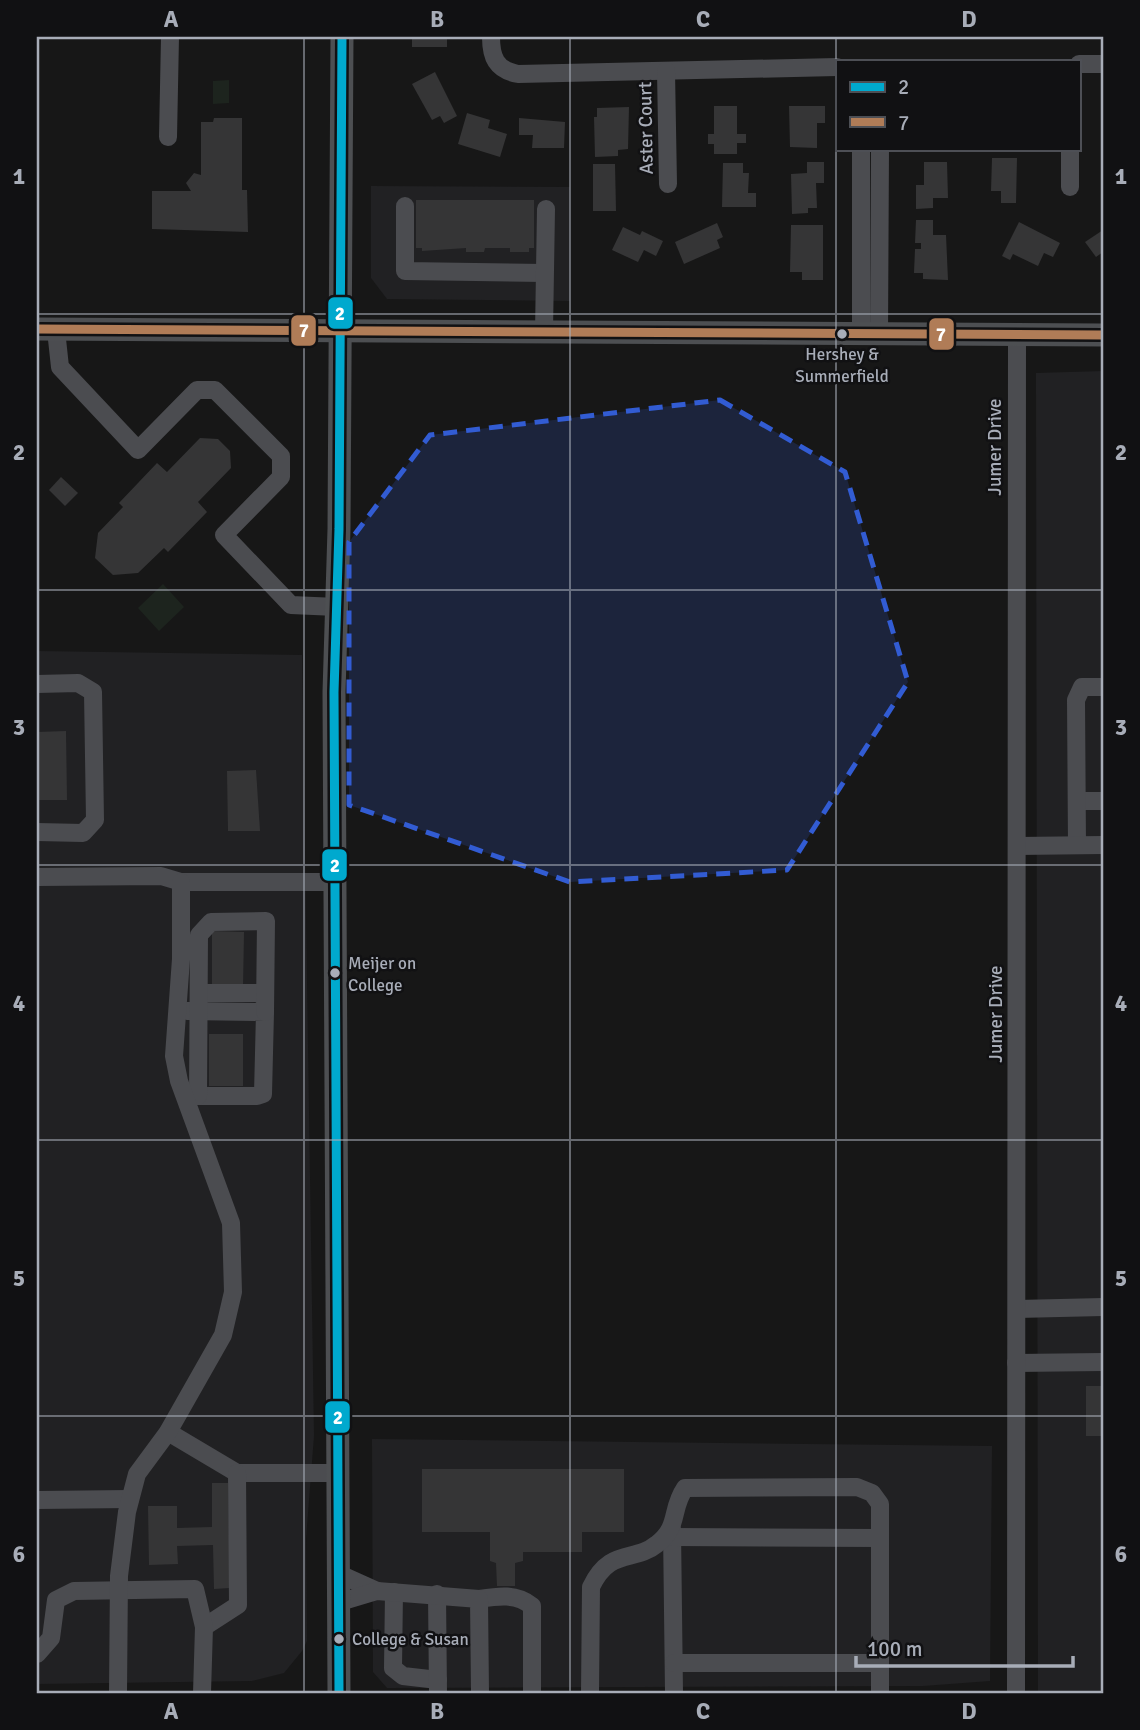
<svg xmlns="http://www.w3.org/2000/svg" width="1140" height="1730" font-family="Signika,sans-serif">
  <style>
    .built { fill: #212123 }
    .green { fill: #1d241e }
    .building { fill: #353536 }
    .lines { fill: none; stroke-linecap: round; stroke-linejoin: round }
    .minor { stroke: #4b4c50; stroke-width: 18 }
    .major { stroke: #4d4f52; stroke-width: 23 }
    .bus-1-casing { stroke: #111113; stroke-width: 14 }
    .bus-2-casing { stroke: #111113; stroke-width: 14 }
    .bus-1 { stroke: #00a9ce; stroke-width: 9 }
    .bus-2 { stroke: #b07c57; stroke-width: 9 }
    .marked { fill: #325cd3; fill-opacity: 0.2; stroke: #325cd3; stroke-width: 5; stroke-dasharray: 14 9; stroke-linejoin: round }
    .grid { fill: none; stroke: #a8adb8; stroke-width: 2; stroke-opacity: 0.55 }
    .bus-dot { fill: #a8adb8; stroke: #111113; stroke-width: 2.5 }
    .labels { text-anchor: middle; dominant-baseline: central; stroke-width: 5; stroke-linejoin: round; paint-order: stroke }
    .bus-label { font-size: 17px; fill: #a8adb8; stroke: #111113; text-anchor: start }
    .street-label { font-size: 19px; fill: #a8adb8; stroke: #111113 }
    .line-badge { stroke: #111113; stroke-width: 2.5 }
    .badge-label { font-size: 19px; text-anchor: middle; font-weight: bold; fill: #fff }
    .neatline { fill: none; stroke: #a8adb8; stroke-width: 2.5 }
    .grid-label { font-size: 23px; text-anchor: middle; font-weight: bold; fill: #a8adb8 }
  </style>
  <rect width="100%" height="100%" fill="#171717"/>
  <!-- built -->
  <g class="built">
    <path d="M371,186L570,187V301L387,299L371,278Z"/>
    <path d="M1103,371V1693H1038L1036,373Z"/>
    <path d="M37,651L302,655L314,1436L306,1539L307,1641L302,1651L284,1673L252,1681L37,1684Z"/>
    <path d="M372,1439L992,1446L990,1681L923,1686L387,1688L373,1672Z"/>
  </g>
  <!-- green -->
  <g class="green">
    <path d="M229,80V103L213,104V81Z"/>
    <path d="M163,584L184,607L159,631L138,608Z"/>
  </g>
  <!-- building -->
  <g class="building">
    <rect x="412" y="37" width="35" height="10"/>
    <path d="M435,72L457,116L444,123L440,116L432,120L412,84Z"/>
    <path d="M714,106H737V134H746V143H737V154H714V144H708V134H714Z"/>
    <path d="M789,106H825V123H817V148L790,147Z"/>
    <path d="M629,107L628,149L618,150V156L595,157L594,117H597V108Z"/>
    <path d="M467,113L490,120L488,128L507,134L500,157L458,144Z"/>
    <path d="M214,118H242V190H247L248,232L152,229V191H191L186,183L194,173L201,175V122H213Z"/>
    <path d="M519,118L565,122L564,148H532L533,135H519Z"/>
    <path d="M992,158H1017L1016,203H1001V191H991Z"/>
    <path d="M807,162H824V183H816L817,208H808V213L792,214L791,174L807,173Z"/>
    <path d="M924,162H947L948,198H933V208L916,209V185H924Z"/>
    <path d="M723,163H743V173H749L748,193H756V207H722Z"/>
    <path d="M593,164H615L616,211H593Z"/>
    <path d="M416,200H534V248H529V252H510V248H485L484,252H466V248L422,251V248H416Z"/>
    <path d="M916,220H933V235H946L948,280L923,279V273H914L915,249H921V243H915Z"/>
    <path d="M1019,222L1060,243L1053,257L1044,253L1038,266L1013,254L1010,260L1002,256Z"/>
    <path d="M717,223L723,237L717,240L720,248L684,264L675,242Z"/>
    <path d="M791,225H823V280H802V272H790Z"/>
    <path d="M623,227L640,235L642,231L663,241L656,256L644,250L638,262L612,250Z"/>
    <path d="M1103,230V252L1096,257L1085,242Z"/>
    <path d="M200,438L218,439L230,451L231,468L198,502L207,512L168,552L164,548L138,573L113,575L95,558L98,533L123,507L119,503L157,463L167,472Z"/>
    <path d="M61,477L78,493L65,506L49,490Z"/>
    <path d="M66,731L67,800H37V732Z"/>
    <path d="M256,770L260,831H228L227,771Z"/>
    <path d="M212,931L244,932L243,988H212Z"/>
    <rect x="209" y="1034" width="34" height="52"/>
    <rect x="1086" y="1386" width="17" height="50"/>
    <path d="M422,1469H624V1532H582V1552H523V1561L515,1563V1586H497L496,1563L490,1561V1532H422Z"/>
    <path d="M212,1483H228L230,1588L214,1589L213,1545L177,1546L178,1564L149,1565L148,1506H177V1528L212,1527Z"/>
  </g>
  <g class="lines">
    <!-- minor -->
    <g class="minor">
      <path d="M491,37C491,57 496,70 518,74L837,67"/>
      <path d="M1079,64H1103"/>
      <path d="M666,71L668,184"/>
      <path d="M168,137L170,37"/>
      <path d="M1070,149V187"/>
      <path d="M405,206V271L544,273"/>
      <path d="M56,330L60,367L138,450L197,390H215L281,456V477L224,535L291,605L337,607"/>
      <path d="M544,332L546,209"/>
      <path d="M861,335V149"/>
      <path d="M879,335L880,149"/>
      <path d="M37,684L78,683L93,692L95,820L83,833L37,832"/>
      <path d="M1077,801H1103"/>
      <path d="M1077,845L1076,700L1082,687H1103"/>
      <path d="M1017,846L1103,845"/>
      <path d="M37,877L161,876L181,882H334"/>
      <path d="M199,993H265"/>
      <path d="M187,1011L265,1012L263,1094L257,1096H189"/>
      <path d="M198,1096L199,935L211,922L266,921L265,1012"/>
      <path d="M1017,1309L1103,1307"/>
      <path d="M1016,1363L1103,1362"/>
      <path d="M168,1432L237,1473H337"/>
      <path d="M37,1500L130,1499"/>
      <path d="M672,1529L674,1693"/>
      <path d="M672,1537L880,1538"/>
      <path d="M337,1573L377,1591"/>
      <path d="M394,1592L393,1668L403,1676L438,1680"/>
      <path d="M437,1594L438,1693"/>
      <path d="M479,1599C498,1596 516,1593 532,1606V1693"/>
      <path d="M337,1603L377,1591L479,1599L480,1693"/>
      <path d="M204,1627L238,1605L237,1473"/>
      <path d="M37,1654L51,1638L56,1600L74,1591L195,1589L204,1627L202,1693"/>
      <path d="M674,1663H880"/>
      <path d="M118,1693L119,1576L127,1512L137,1474L168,1432L223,1335L233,1292L231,1223L179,1081L174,1056L181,959V882"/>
      <path d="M590,1693L591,1587C610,1547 634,1563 657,1544C680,1526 670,1510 685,1488L857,1487L872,1493L880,1504V1693"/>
      <path d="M1016,1693L1017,335"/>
    </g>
    <!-- major -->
    <g class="major">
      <path d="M37,329L1103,335"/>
      <path d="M339,1693L334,692L339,529L342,37"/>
    </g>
    <defs>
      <path id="bus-1" d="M339,1693L334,692L339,529L342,37"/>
      <path id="bus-2" d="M37,329L1103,335"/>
    </defs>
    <!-- bus-1 casing -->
    <use href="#bus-1" class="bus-1-casing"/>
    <!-- bus-2 casing -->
    <use href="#bus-2" class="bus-2-casing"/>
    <!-- bus-1 -->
    <use href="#bus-1" class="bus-1"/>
    <!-- bus-2 -->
    <use href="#bus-2" class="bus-2"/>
  </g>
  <!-- marked area -->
  <path class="marked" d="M720,400L845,472L908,682L787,870L570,882L349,805V542L430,435Z"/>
  <!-- grid -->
  <path class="grid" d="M304,37V1693M570,37V1693M836,37V1693M37,314H1103M37,590H1103M37,865H1103M37,1140H1103M37,1416H1103"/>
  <!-- markers -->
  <g class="bus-dot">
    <circle cx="842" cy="334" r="6"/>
    <circle cx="335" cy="973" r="6"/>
    <circle cx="339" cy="1639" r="6"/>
  </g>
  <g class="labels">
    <!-- bus labels -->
    <g class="bus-label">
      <text x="842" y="354" text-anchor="middle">Hershey &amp;<tspan x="842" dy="22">Summerfield</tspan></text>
      <text x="348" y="963">Meijer on<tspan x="348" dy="22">College</tspan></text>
      <text x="352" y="1639">College &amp; Susan</text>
    </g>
    <!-- street labels -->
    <g class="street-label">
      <text transform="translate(646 128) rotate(-91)">Aster Court</text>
      <text transform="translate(995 447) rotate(-90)">Jumer Drive</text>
      <text transform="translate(996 1014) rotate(-90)">Jumer Drive</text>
    </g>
  </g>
  <g class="line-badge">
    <rect x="327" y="296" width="27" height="34" rx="7" fill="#00a9ce"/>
    <rect x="290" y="314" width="27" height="33" rx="7" fill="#b07c57"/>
    <rect x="928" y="317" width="27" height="34" rx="7" fill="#b07c57"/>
    <rect x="321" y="848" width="27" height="34" rx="7" fill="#00a9ce"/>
    <rect x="324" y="1400" width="27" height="34" rx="7" fill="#00a9ce"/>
  </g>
  <g class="badge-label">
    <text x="340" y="320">2</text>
    <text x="304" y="337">7</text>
    <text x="941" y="341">7</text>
    <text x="335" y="872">2</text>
    <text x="338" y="1424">2</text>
  </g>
  <!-- border -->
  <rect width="1140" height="1730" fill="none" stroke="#111113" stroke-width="77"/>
  <!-- legend -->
  <rect x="836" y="60" width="245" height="91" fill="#111113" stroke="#4d4f55" stroke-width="2"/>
  <rect x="850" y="82" width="35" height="10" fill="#00a9ce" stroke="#4d4f55" stroke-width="2"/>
  <text x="898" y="94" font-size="21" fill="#a8adb8">2</text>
  <rect x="850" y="117" width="35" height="10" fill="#b07c57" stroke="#4d4f55" stroke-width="2"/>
  <text x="898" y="130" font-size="21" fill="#a8adb8">7</text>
  <!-- scale -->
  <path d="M856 1656v10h217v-10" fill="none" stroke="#a8adb8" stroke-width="3.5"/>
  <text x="867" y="1656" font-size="21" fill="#a8adb8" stroke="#111113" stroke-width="5" paint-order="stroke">100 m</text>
  <rect x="38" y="38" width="1064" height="1654" class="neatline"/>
  <g class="grid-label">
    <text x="171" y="27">A</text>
    <text x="437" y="27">B</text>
    <text x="703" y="27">C</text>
    <text x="969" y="27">D</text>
    <text x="19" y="184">1</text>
    <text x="1121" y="184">1</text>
    <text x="19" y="460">2</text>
    <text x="1121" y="460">2</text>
    <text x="19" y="735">3</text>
    <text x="1121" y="735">3</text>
    <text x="19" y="1011">4</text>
    <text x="1121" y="1011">4</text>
    <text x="19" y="1286">5</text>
    <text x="1121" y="1286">5</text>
    <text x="19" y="1562">6</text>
    <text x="1121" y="1562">6</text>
    <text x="171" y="1719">A</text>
    <text x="437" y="1719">B</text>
    <text x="703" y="1719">C</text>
    <text x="969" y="1719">D</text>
  </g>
</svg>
